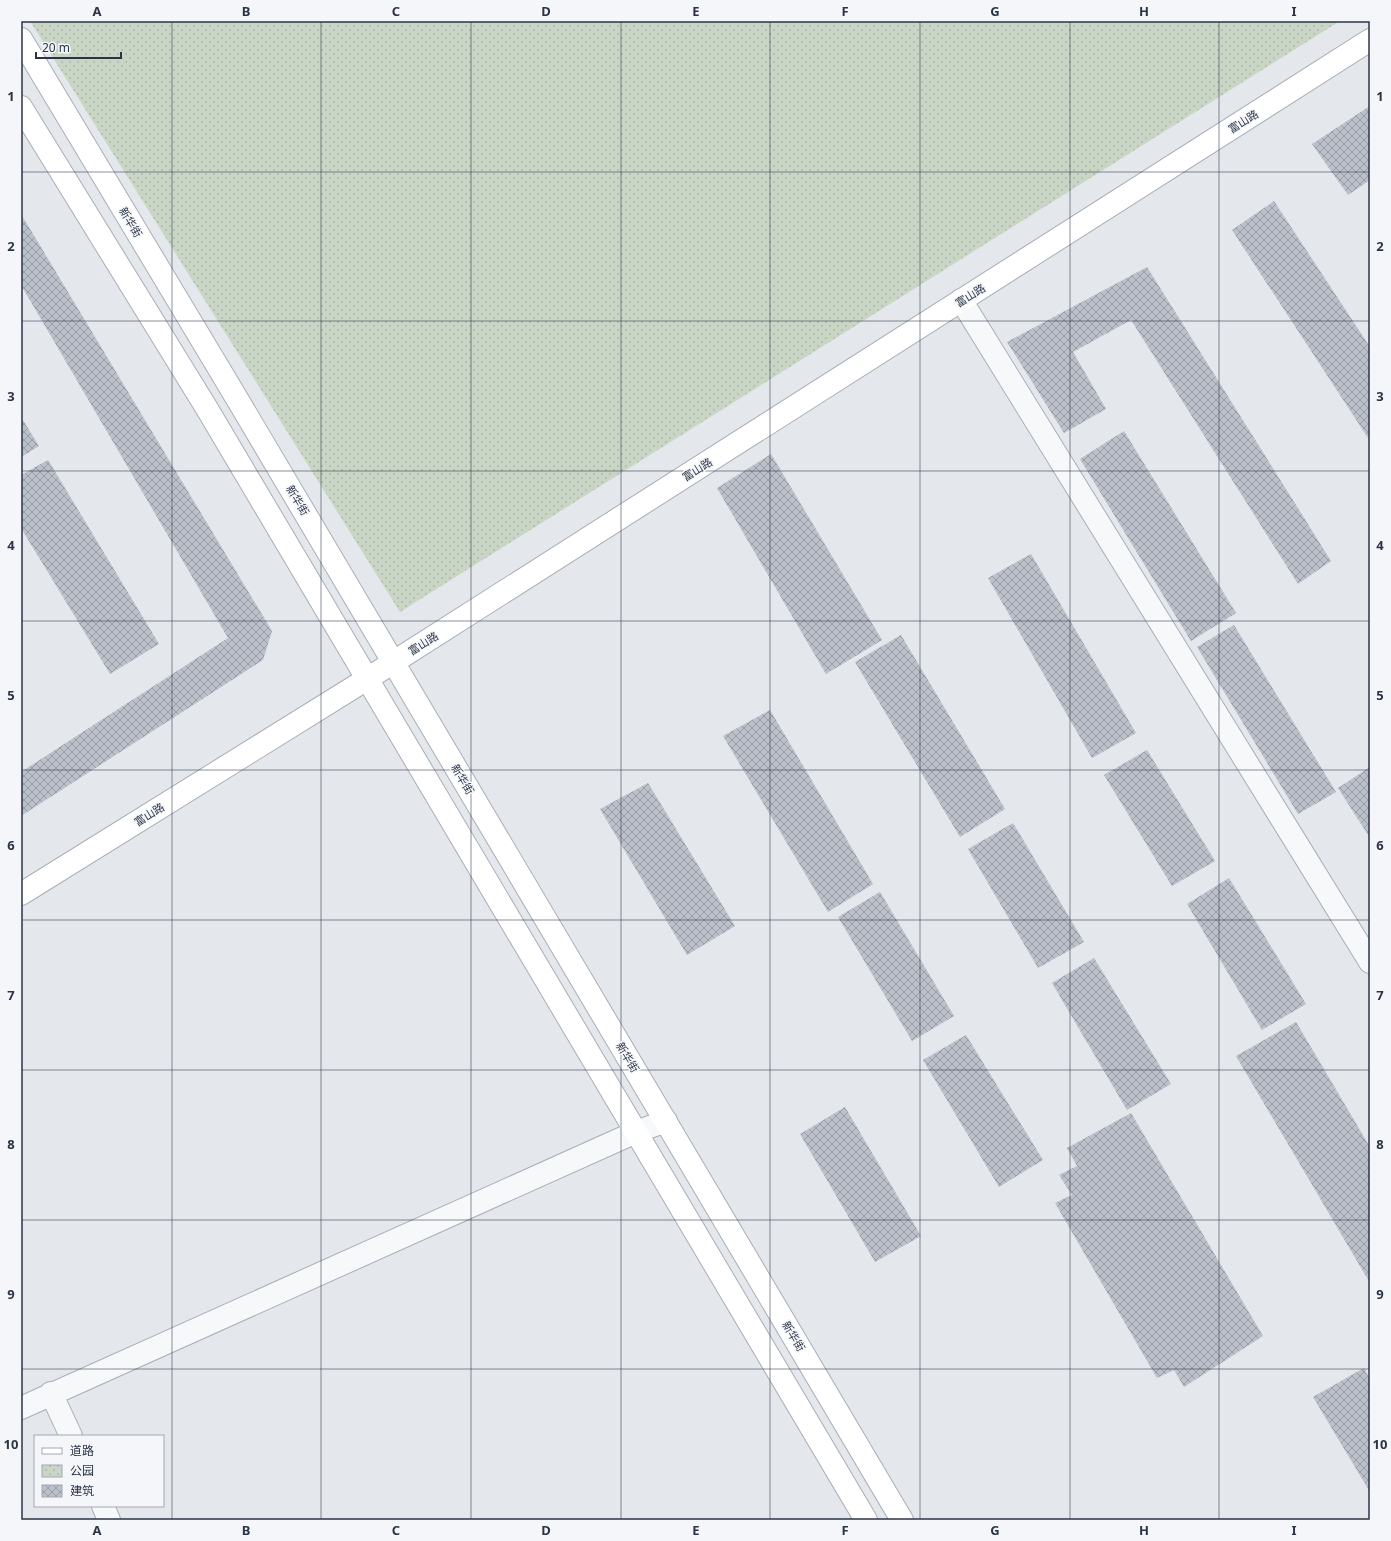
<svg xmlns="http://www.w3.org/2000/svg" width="1391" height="1541" font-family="'Noto Sans','Noto Sans SC',sans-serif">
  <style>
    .park { fill: url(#park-dots) }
    .building { fill: url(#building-cross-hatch) }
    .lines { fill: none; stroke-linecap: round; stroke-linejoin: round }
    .street-casing { stroke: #a9aeb7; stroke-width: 24 }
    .secondary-casing { stroke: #a9aeb7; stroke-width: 24 }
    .street { stroke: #f7f8fa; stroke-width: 22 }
    .secondary { stroke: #fff; stroke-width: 22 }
    .grid { fill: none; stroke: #2b3445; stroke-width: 1; stroke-opacity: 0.55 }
    .labels { text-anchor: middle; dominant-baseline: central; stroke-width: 3; stroke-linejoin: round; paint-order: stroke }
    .street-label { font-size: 11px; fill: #2b3445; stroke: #f4f6f9 }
    .neatline { fill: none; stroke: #2b3445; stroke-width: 1.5 }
    .grid-label { font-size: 13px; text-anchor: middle; font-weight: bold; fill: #2b3445 }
  </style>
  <defs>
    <pattern id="park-dots" width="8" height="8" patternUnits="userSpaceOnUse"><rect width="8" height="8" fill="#c9d6c5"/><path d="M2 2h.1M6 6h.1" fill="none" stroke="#adb8ab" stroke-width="1.8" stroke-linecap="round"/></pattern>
    <pattern id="building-cross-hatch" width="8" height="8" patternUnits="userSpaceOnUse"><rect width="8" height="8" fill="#bbc0ca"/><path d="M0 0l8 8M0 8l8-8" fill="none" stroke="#989da6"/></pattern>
  </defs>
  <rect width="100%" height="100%" fill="#e4e7ec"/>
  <!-- park -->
  <path class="park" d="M30,21H1340L400,612Z"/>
  <!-- building -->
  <g class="building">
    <path d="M1370,106V180L1348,195L1312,144Z"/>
    <path d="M1274,201L1370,347V441L1232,230Z"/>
    <path d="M21,214L272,631L263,660L21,816V772L228,638L21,285Z"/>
    <path d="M1147,267L1331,561L1298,584L1131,320L1073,352L1106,409L1064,433L1007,342Z"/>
    <path d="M21,417L39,446L21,457Z"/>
    <path d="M1124,431L1236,613L1191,641L1080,459Z"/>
    <path d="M771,454L882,640L826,674L717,488Z"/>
    <path d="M48,460L159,644L110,674L21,528V475Z"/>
    <path d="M1031,554L1136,733L1092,758L988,578Z"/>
    <path d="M1234,625L1336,792L1298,814L1197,647Z"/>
    <path d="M901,635L1005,809L960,837L855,662Z"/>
    <path d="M770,710L873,884L828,912L723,736Z"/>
    <path d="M1147,750L1215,861L1172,886L1104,775Z"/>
    <path d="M1370,767V838L1338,788Z"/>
    <path d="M648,783L735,926L687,955L600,809Z"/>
    <path d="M1013,823L1084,942L1038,968L968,849Z"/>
    <path d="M1229,878L1306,1004L1262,1030L1187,904Z"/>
    <path d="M880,892L954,1016L912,1041L838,917Z"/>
    <path d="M1094,958L1171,1084L1127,1110L1052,983Z"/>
    <path d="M1296,1022L1370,1147V1283L1236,1056Z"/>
    <path d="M966,1035L1043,1160L999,1187L923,1060Z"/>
    <path d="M845,1107L921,1236L875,1262L800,1134Z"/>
    <path d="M1131,1113L1263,1336L1184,1387L1174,1370L1157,1378L1055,1203L1072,1195L1059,1175L1077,1166L1067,1148Z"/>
    <path d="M1364,1368L1370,1379V1492L1313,1397Z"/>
  </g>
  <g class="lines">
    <defs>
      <g id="street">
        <path d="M961,300L1370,962"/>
        <path d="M51,1393L71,1436"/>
        <path d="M21,1408L636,1132L666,1121"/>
        <path d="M103,1506L109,1520"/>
      </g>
      <g id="secondary">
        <path d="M21,39L233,392L902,1520"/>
        <path d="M21,107L206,407L866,1520"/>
        <path d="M21,894L367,679L1370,40"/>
      </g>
    </defs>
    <!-- street casing -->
    <use href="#street" class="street-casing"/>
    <!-- secondary casing -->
    <use href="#secondary" class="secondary-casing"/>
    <!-- street -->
    <use href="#street" class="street"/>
    <!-- secondary -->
    <use href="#secondary" class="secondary"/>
  </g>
  <!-- grid -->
  <path class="grid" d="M172,21V1520M321,21V1520M471,21V1520M621,21V1520M770,21V1520M920,21V1520M1070,21V1520M1219,21V1520M21,172H1370M21,321H1370M21,471H1370M21,621H1370M21,770H1370M21,920H1370M21,1070H1370M21,1220H1370M21,1369H1370"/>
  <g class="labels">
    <!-- street labels -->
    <g class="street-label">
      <text transform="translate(1243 121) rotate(-32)">富山路</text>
      <text transform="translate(131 222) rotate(59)">新华街</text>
      <text transform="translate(970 295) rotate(-32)">富山路</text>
      <text transform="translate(697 469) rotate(-32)">富山路</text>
      <text transform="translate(298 500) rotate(59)">新华街</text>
      <text transform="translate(423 643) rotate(-32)">富山路</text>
      <text transform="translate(463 779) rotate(59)">新华街</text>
      <text transform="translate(149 814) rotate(-32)">富山路</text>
      <text transform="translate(628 1057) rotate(59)">新华街</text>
      <text transform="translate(794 1336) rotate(59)">新华街</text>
    </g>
  </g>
  <!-- border -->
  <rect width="1391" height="1541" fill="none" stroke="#f4f6f9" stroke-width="44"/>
  <!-- legend -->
  <rect x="34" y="1435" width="130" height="72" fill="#f4f6f9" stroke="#a4a8b1"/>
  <rect x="42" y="1448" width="20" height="6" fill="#ffffff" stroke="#a4a8b1"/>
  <text x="70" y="1455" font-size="12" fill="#2b3445">道路</text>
  <rect x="42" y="1465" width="20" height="12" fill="url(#park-dots)" stroke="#a4a8b1"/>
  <text x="70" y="1475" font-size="12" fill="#2b3445">公园</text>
  <rect x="42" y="1485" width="20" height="12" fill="url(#building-cross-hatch)" stroke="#a4a8b1"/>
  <text x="70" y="1495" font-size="12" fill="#2b3445">建筑</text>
  <!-- scale -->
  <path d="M36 52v6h85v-6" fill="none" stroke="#2b3445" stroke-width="2"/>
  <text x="42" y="52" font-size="12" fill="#2b3445" stroke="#f4f6f9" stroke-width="3" paint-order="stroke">20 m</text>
  <rect x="22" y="22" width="1347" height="1497" class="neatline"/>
  <g class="grid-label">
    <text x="97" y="16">A</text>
    <text x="246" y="16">B</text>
    <text x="396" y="16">C</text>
    <text x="546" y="16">D</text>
    <text x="696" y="16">E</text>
    <text x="845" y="16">F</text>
    <text x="995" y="16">G</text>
    <text x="1144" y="16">H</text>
    <text x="1294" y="16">I</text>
    <text x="11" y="101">1</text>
    <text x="1380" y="101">1</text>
    <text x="11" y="251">2</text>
    <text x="1380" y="251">2</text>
    <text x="11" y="401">3</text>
    <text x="1380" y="401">3</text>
    <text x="11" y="550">4</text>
    <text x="1380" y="550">4</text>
    <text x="11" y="700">5</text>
    <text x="1380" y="700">5</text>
    <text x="11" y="850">6</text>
    <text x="1380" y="850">6</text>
    <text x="11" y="1000">7</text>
    <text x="1380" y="1000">7</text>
    <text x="11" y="1149">8</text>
    <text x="1380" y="1149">8</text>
    <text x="11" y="1299">9</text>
    <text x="1380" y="1299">9</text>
    <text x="11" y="1449">10</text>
    <text x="1380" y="1449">10</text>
    <text x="97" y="1535">A</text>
    <text x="246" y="1535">B</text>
    <text x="396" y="1535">C</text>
    <text x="546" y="1535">D</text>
    <text x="696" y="1535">E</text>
    <text x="845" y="1535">F</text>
    <text x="995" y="1535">G</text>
    <text x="1144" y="1535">H</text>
    <text x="1294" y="1535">I</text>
  </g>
</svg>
